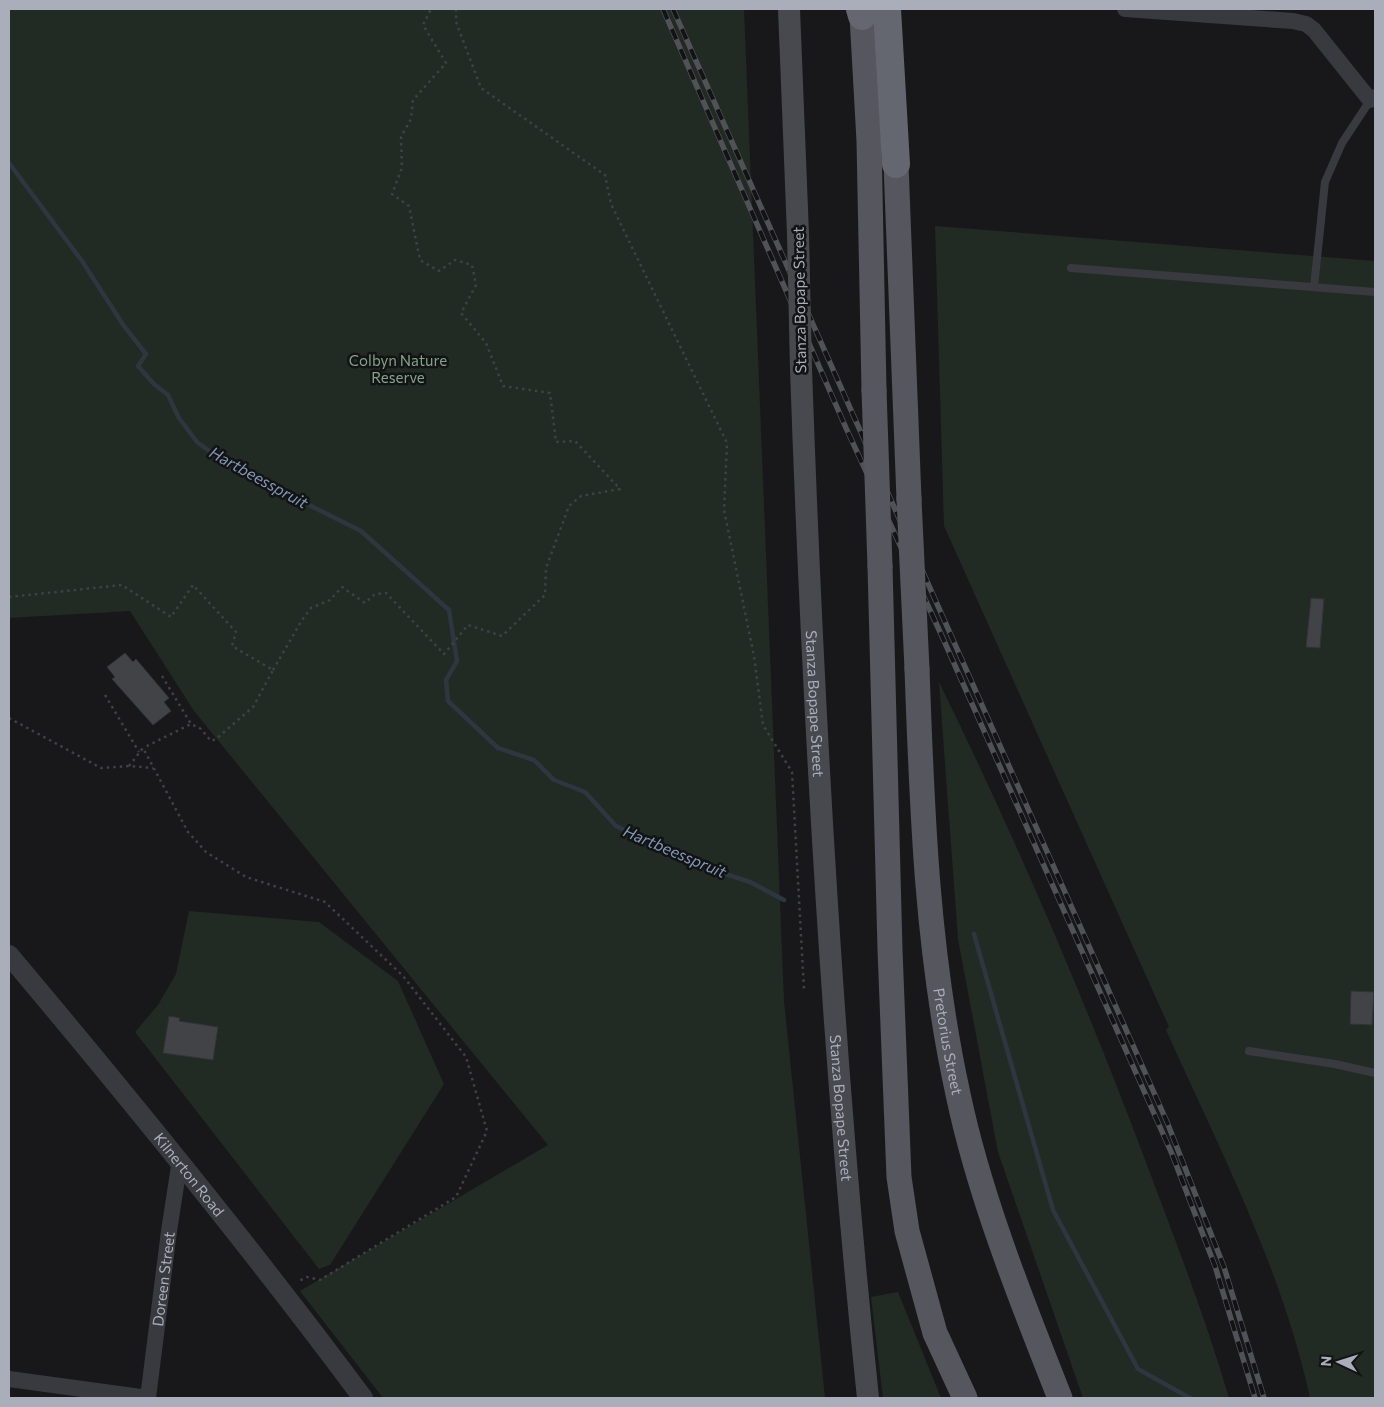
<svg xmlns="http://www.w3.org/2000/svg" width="1384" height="1407" font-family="Commissioner,sans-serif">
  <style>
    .green { fill: #222a24 }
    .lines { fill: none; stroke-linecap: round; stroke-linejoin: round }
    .stream { stroke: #2e363f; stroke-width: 4.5 }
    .building { fill: #424347; stroke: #323236 }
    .path { stroke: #3f4146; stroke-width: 2.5; stroke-dasharray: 2.5 4; stroke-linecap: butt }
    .service { stroke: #393a3f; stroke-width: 8 }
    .minor { stroke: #393a3f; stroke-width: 16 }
    .tertiary { stroke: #393a3f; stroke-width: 20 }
    .secondary { stroke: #47494f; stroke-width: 22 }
    .primary { stroke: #55565e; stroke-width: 25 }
    .motorway { stroke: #656770; stroke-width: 28 }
    .rail-casing { stroke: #505258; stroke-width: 5.5 }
    .rail { stroke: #131315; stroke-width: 4; stroke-dasharray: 11; stroke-linecap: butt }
    .secondary-bridge { stroke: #47494f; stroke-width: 22 }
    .primary-bridge { stroke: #55565e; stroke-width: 25 }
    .labels { text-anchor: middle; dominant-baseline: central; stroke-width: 5; stroke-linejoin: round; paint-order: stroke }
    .street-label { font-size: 15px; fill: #aaaeba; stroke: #131315 }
    .park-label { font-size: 15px; fill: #81a586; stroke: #131315 }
    .water-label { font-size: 16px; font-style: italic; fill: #8299b5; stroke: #131315 }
  </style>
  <rect width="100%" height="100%" fill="#18181a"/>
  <!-- green -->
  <g class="green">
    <path d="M9,9H744L784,1001L825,1398H383L300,1291L548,1145L194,711L130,611L9,618Z"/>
    <path d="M935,226L1375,261V1398H1310C1282,1269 1220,1150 1166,1030L1169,1027L944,526Z"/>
    <path d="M939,682C1015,837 1083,995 1144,1157C1174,1237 1205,1316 1229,1398H1083L998,1152L958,939Z"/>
    <path d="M189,911L319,922L398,981L444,1084L330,1265L319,1269L135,1032L158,1005L176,974Z"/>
    <path d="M898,1292L941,1398H883L871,1297Z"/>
  </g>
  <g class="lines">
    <!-- stream -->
    <g class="stream">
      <path d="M9,163L82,261L124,326L146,354L138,366L154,384L168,395L179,418L197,442L227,464L361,531L449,610L457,661L446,680L448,701L498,748L534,760L554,780L585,792L616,826L704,867L750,882L784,900"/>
      <path d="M974,934L1053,1210L1138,1369L1190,1398"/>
    </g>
  </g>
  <!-- building -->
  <g class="building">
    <path d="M1311,598L1324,599L1320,648L1306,647Z"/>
    <path d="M125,653L133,662L136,659L169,698L164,702L171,711L153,725L112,679L115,677L107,667Z"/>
    <path d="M1351,991L1374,992L1372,1025L1350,1024Z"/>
    <path d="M169,1016L180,1018L179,1021L218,1027L213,1060L163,1053Z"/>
  </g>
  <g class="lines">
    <!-- path -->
    <g class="path">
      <path d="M456,9V22L481,88L605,175L611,204L727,443L724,510L754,656L763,725L792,772L804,989"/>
      <path d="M9,597L122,585L171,617L193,585L236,632L232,646L273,670L253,707L216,739L211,741L201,729L191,724L143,748"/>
      <path d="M273,670L302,620L311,608L330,600L342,587L365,603L375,594L386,593L444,654L468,625L502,636L545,595L546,568L569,506L581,496L620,489L575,441L556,442L550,393L503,386L486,343L461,313L476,285L472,265L455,260L439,271L420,260L409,206L392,194L402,168L401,137L411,119L413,100L446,63L423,25L431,9"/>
      <path d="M162,676L191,724"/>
      <path d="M105,695L139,752"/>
      <path d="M9,718L101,768L129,766L153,768"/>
      <path d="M129,766L143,748L188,832L206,852L246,877L325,902L403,976L466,1057L487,1131L456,1197L320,1280L307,1277L297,1282"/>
    </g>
    <!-- service -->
    <g class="service">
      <path d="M1071,268L1375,292"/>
      <path d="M1314,287L1325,182L1342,143L1375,93"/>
      <path d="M1249,1051L1335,1064L1375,1073"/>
    </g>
    <!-- minor -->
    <g class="minor">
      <path d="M1125,9L1293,21L1306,24L1314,30L1370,100"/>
      <path d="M9,1379L148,1398"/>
      <path id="s1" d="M148,1398L169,1231L180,1160"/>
    </g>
    <!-- tertiary -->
    <path class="tertiary" id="s2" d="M9,955C131,1100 250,1246 363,1398"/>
    <!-- secondary -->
    <g class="secondary">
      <path d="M789,9L798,234"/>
      <path id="s3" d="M801,369C813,713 832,1056 868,1398"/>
    </g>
    <!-- primary -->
    <g class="primary">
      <path d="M862,16L869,141L874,390"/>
      <path d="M896,164L909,499"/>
      <path d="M880,566L890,950L899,1177L907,1231L935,1333L965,1398"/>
      <path id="s4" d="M917,669C922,812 927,953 958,1094C979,1195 1022,1302 1060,1398"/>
    </g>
    <!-- motorway -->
    <g class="motorway">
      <path d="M860,9L862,16"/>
      <path d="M887,9L896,164"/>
    </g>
    <defs>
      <g id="rail">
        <path d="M663,9L846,428L941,634L1172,1154L1215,1266L1255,1398"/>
        <path d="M673,9L1167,1122L1224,1267L1264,1398"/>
      </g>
    </defs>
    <!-- rail casing -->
    <use href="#rail" class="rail-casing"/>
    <!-- rail -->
    <use href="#rail" class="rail"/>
    <!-- secondary-bridge -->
    <path class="secondary-bridge" d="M798,234L801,369"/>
    <!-- primary-bridge -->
    <g class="primary-bridge">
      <path d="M874,390L880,566"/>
      <path d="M909,499L917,669"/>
    </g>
  </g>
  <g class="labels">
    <!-- street labels -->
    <g class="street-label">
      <text transform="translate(799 300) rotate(-91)">Stanza Bopape Street</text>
      <text stroke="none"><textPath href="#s3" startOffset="335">Stanza Bopape Street</textPath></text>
      <text stroke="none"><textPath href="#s4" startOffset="374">Pretorius Street</textPath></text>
      <text stroke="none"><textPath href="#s3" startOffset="740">Stanza Bopape Street</textPath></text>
      <text stroke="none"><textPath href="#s2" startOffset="284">Kilnerton Road</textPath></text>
      <text stroke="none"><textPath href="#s1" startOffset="120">Doreen Street</textPath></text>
    </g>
    <!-- park labels -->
    <g class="park-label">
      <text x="398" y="360">Colbyn Nature<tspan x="398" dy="17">Reserve</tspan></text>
    </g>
    <!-- water labels -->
    <g class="water-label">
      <text transform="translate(259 477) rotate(29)">Hartbeesspruit</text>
      <text transform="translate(675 851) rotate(23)">Hartbeesspruit</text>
    </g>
  </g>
  <!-- border -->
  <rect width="1384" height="1407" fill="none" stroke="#aaaeba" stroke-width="20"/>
  <!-- north arrow -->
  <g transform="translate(1339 1362) rotate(274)" stroke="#131315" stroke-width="4" paint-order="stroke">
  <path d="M0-4L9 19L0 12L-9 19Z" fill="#aaaeba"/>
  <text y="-8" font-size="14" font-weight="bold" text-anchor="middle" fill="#aaaeba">N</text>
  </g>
</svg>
